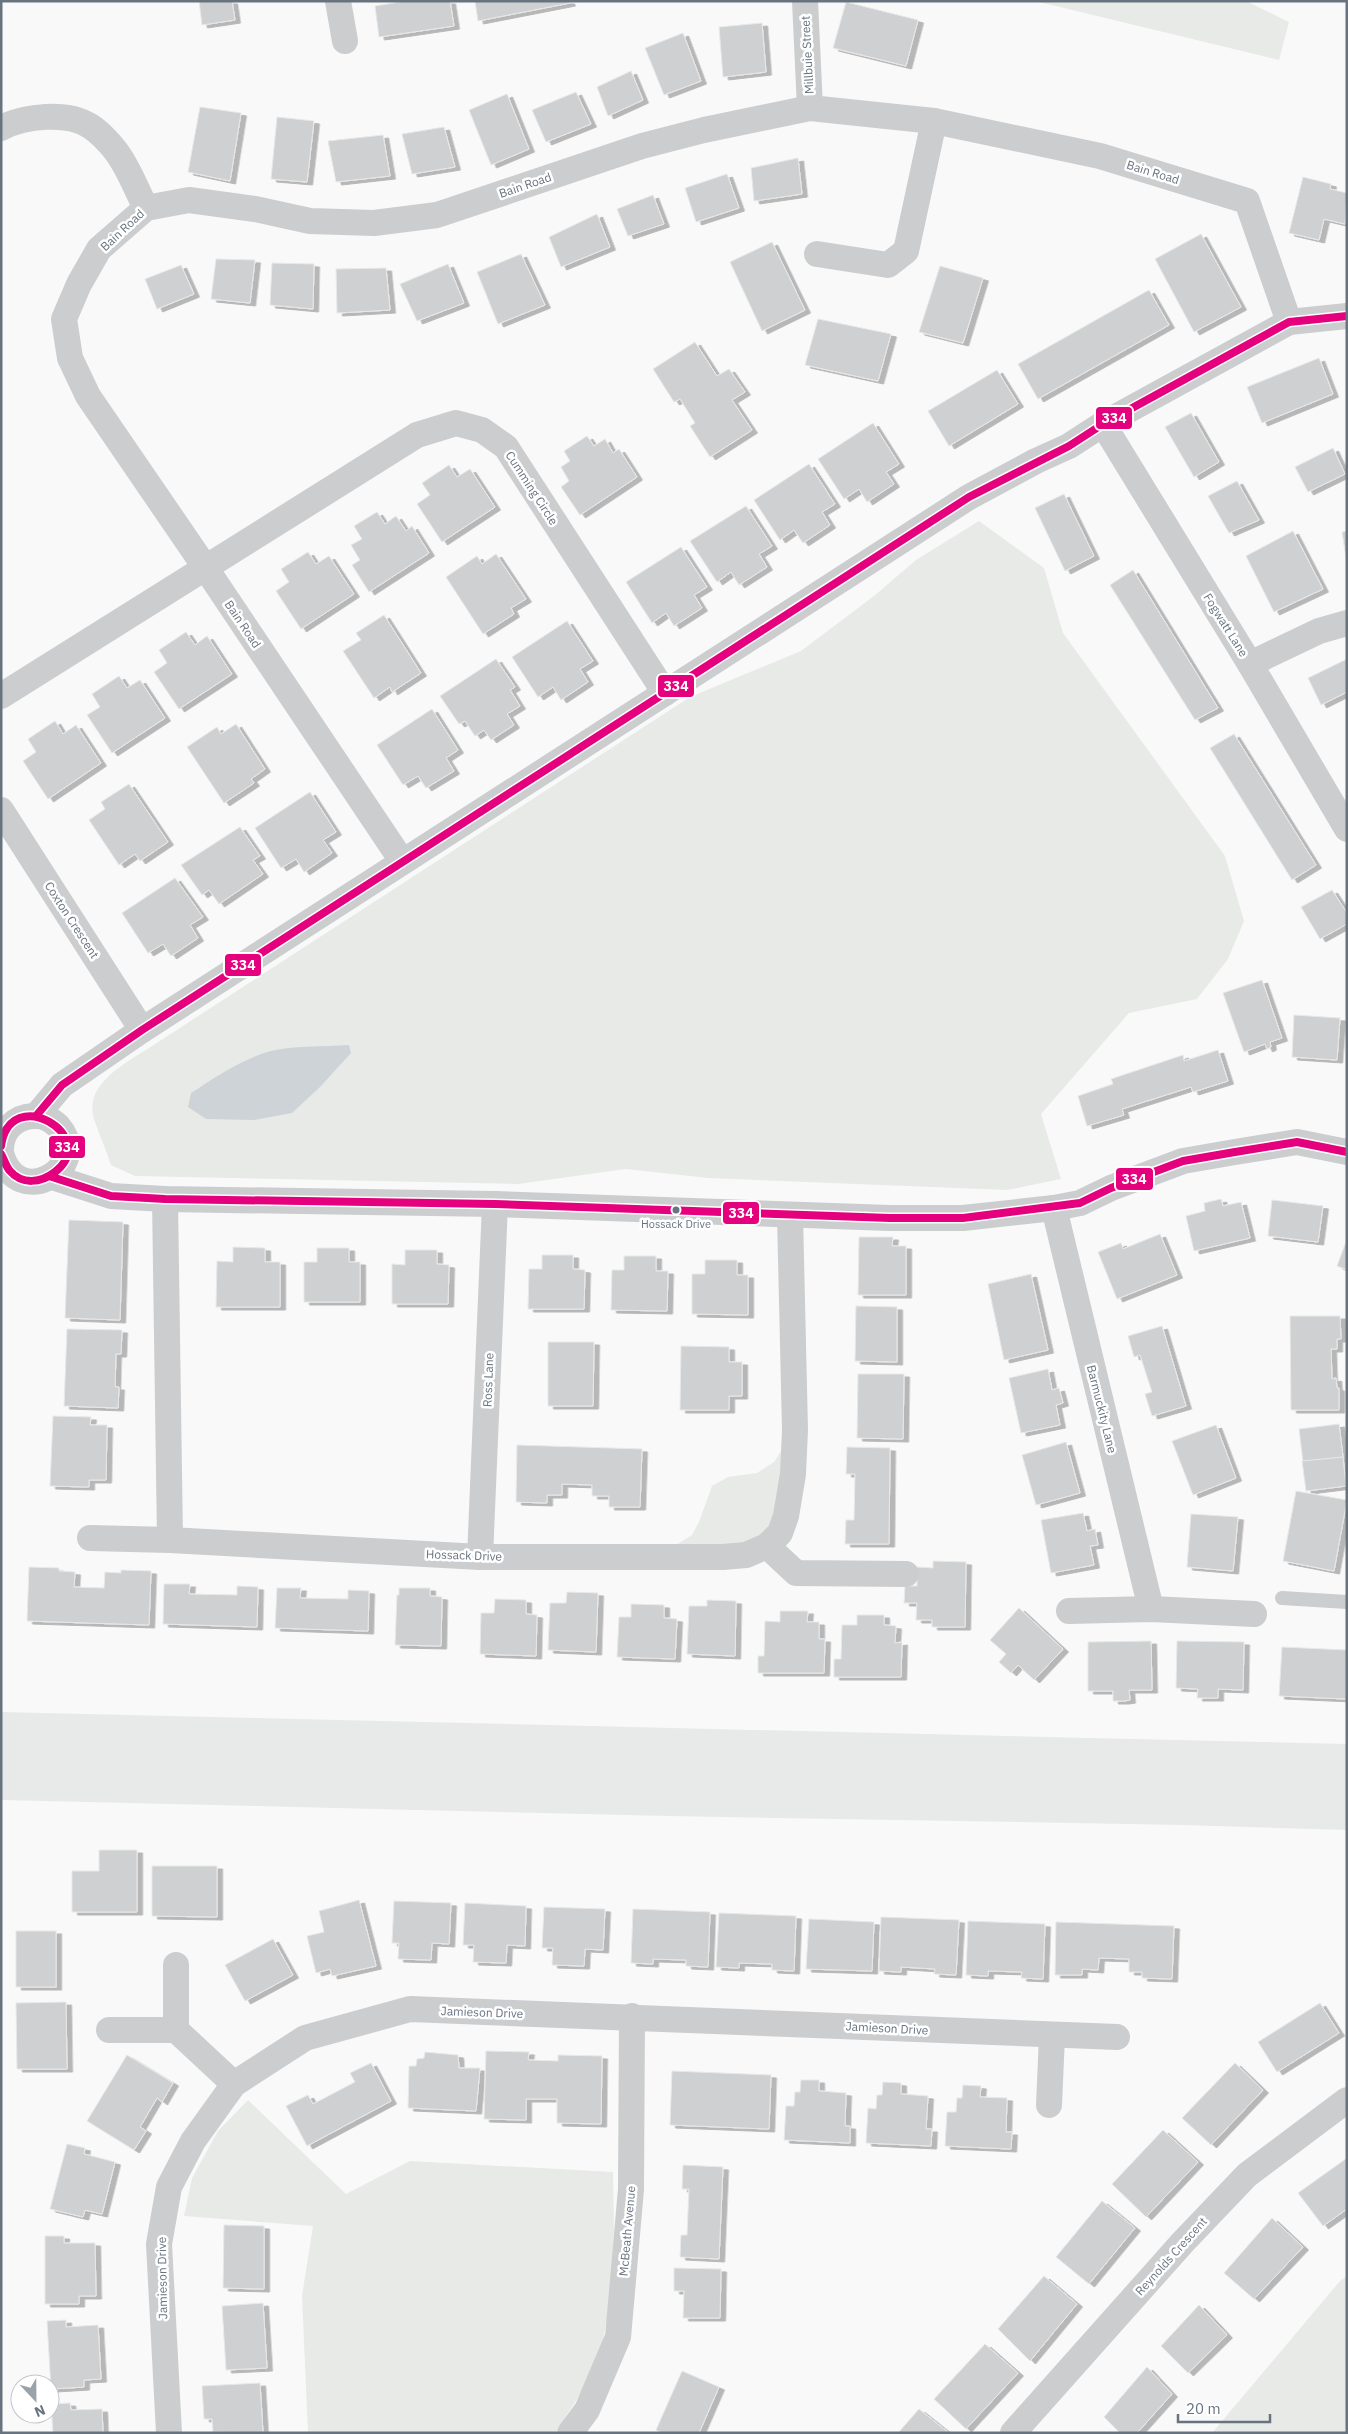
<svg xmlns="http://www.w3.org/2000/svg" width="1348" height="2434" font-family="'IBM Plex Sans',sans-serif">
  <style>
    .built { fill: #e8e9e9 }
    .green { fill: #e8eae7 }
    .water { fill: #ced3d7 }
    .building { fill: #ced0d1; stroke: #e8e8e8; filter: url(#shadow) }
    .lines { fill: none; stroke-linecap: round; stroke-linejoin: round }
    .lane { stroke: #cccdce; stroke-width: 14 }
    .street { stroke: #cccdce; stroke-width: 26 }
    .bus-1-casing { stroke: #fff; stroke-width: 11 }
    .bus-1 { stroke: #e5007d; stroke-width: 8 }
    .bus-dot { fill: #677480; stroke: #fff; stroke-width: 2 }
    .labels { text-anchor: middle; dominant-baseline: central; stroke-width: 5; stroke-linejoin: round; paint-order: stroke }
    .bus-label { font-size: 11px; fill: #677480; stroke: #fff }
    .street-label { font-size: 12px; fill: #677480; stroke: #fff }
    .line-badge { stroke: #fff; stroke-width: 2 }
    .badge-label { font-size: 14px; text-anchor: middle; font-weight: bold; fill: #fff }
  </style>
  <defs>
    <filter id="shadow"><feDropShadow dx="5.5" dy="3" stdDeviation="0" flood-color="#0004"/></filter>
  </defs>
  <rect width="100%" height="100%" fill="#f9f9f9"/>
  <!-- built -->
  <path class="built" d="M1,1712L1347,1744V1830L1184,1825L668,1816L1,1800Z"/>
  <!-- green -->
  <g class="green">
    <path d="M1035,1H1246L1289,22L1279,60Z"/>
    <path d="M979,521L1044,568L1063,633L1225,856L1244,921L1228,959L1197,999L1129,1013L1041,1114L1061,1179L1007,1190L708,1178L626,1169L518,1184L135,1176L111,1165C106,1150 99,1134 94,1119C83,1083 128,1062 152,1046L690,697L801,651L874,596L916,560Z"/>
    <path d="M795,1430L767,1546L655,1558L692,1535L699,1522L712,1486L728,1477L757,1473L774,1462Z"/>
    <path d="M248,2100L346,2194L410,2161L613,2172L614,2231L609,2308L601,2351L577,2399L555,2433H308L302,2296L313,2226L184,2216L192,2178L218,2131Z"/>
    <path d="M1347,2276V2433H1212L1340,2281Z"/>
  </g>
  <!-- water -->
  <path class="water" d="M349,1045L351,1053L320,1087L292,1113L254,1120L206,1119L188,1107L191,1093C214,1078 241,1060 267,1052C293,1045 322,1047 349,1045Z"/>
  <!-- building -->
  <g class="building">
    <path d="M199,1H232L235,20L202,25Z"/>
    <path d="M406,1H450L454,26L379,37L375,6Z"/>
    <path d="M475,1H569L570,3L478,21Z"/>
    <path d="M846,2L918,20L906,66L833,48Z"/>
    <path d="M762,23L766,72L723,77L719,27Z"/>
    <path d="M683,33L701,81L664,95L645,48Z"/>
    <path d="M631,71L643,100L608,116L597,87Z"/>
    <path d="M576,92L591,124L546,142L532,110Z"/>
    <path d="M507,94L529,149L491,165L469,110Z"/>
    <path d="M200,107L241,113L230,181L188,172Z"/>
    <path d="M277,117L314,121L307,182L271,179Z"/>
    <path d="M444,127L455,167L412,174L402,134Z"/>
    <path d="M383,135L390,176L336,182L328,141Z"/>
    <path d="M798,158L802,194L754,201L751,168Z"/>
    <path d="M727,174L739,208L696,222L685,188Z"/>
    <path d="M1303,177L1331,184L1330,189L1347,193L1345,224L1324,219L1319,240L1289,233Z"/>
    <path d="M653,195L664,224L628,236L617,209Z"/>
    <path d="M597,214L610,247L561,267L549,237Z"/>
    <path d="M1201,234L1241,307L1194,332L1155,259Z"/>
    <path d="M772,242L805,310L762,331L730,262Z"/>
    <path d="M521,254L545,305L498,324L477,272Z"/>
    <path d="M216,259L255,260L250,303L211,299Z"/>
    <path d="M272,263L314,264L313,309L270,305Z"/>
    <path d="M448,264L464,303L417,321L400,284Z"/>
    <path d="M181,265L194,294L157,309L145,279Z"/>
    <path d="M940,266L983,278L963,343L919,332Z"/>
    <path d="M386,268L390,310L337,313L336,269Z"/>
    <path d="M1149,290L1169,325L1038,399L1018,364Z"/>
    <path d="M818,319L891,334L878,381L805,365Z"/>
    <path d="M695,342L717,376L729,369L745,392L732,400L752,430L710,457L690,426L695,423L680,399L674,402L653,369Z"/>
    <path d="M1319,358L1333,394L1262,423L1247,387Z"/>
    <path d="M997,370L1018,404L949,446L928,411Z"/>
    <path d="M1191,413L1219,462L1194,477L1165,427Z"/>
    <path d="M873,423L899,464L886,472L894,484L867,502L859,489L844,499L818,459Z"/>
    <path d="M587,436L594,446L605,439L613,453L619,449L637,477L580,515L561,487L569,481L561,467L570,461L564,451Z"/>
    <path d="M1333,448L1345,474L1308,492L1295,467Z"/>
    <path d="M809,464L835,504L822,512L830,525L803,543L794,530L780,540L754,500Z"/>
    <path d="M449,465L457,477L470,469L495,507L442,542L417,504L430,495L422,483Z"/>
    <path d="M1237,481L1259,520L1229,533L1208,496Z"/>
    <path d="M1064,494L1094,556L1065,571L1035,508Z"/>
    <path d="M746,506L772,546L759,554L767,567L739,585L731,572L717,582L690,541Z"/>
    <path d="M377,512L385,524L396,516L406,531L412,526L429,553L369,592L352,565L360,560L351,545L362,539L354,526Z"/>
    <path d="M1293,531L1323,589L1274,612L1246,556Z"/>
    <path d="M1347,531V564L1342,532Z"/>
    <path d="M681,547L707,587L694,595L702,608L674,626L666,613L652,623L626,582Z"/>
    <path d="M308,552L316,564L329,556L354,594L301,629L276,591L289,582L281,569Z"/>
    <path d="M496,554L526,599L511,608L514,614L483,634L446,577L477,556L482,564Z"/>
    <path d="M1133,570L1218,708L1195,720L1110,585Z"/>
    <path d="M384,615L421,673L392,692L390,687L374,698L343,651L361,640L356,633Z"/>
    <path d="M567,621L593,661L580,669L588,682L561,700L553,687L538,697L512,657Z"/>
    <path d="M186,632L195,645L207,636L232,674L179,709L154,672L167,663L159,650Z"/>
    <path d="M496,659L515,687L510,690L520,706L507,714L514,725L491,740L484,730L475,736L465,721L459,724L440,696Z"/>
    <path d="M1347,659V692L1321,705L1308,678Z"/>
    <path d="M119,676L127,688L140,680L165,718L112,753L87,715L100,707L92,694Z"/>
    <path d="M432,709L458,750L446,758L454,771L426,788L418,776L403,785L377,745Z"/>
    <path d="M55,721L63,734L76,725L101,763L48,799L23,761L36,752L28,739Z"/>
    <path d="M236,724L265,769L251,779L254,783L224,803L187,747L217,727L221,734Z"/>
    <path d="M1234,734L1316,865L1292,880L1210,748Z"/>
    <path d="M129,784L168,842L140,861L135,854L119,865L89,820L105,809L101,802Z"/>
    <path d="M310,792L336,832L323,840L332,853L304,872L296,859L281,868L255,828Z"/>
    <path d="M240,827L260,856L253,860L263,874L219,904L209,890L202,895L181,865Z"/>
    <path d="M175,878L203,917L190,925L198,938L171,956L163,944L148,953L122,913Z"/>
    <path d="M1332,890L1347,913V924L1320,939L1301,907Z"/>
    <path d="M1262,980L1282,1038L1270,1042L1271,1047L1267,1049L1265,1044L1244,1052L1223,993Z"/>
    <path d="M1294,1015L1340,1018L1337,1060L1292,1057Z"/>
    <path d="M1218,1050L1228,1081L1193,1092L1191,1087L1122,1109L1124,1115L1087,1126L1078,1096L1113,1084L1111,1079L1183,1055L1184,1061Z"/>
    <path d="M1221,1199L1223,1206L1241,1202L1250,1238L1194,1251L1186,1216L1205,1211L1204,1203Z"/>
    <path d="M1272,1200L1323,1206L1318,1242L1268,1236Z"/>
    <path d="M69,1220L123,1222L120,1320L65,1318Z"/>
    <path d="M1160,1234L1177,1275L1117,1299L1098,1252L1121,1243L1123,1249Z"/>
    <path d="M859,1237H893L892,1246H906V1295H858Z"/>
    <path d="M1347,1239V1270L1337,1266Z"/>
    <path d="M233,1247L265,1248V1262H280V1307H216L217,1261L233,1262Z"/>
    <path d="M317,1248H349V1262H360V1302H304V1262H317Z"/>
    <path d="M405,1250H437V1264L449,1265L448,1304H392V1264L405,1265Z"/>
    <path d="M542,1255H573V1269L585,1270L584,1309H528L529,1269H542Z"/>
    <path d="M624,1256H656V1271H668L667,1311L611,1310L612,1270H624Z"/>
    <path d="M705,1260H737V1275H748V1315L692,1314V1274H705Z"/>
    <path d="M1031,1274L1048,1350L1004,1360L988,1284Z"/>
    <path d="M856,1306L897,1307V1362L855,1361Z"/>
    <path d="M1290,1316H1340L1341,1339H1337V1349H1331L1332,1379L1336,1378L1337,1388H1339V1410H1291Z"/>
    <path d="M1162,1326L1186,1406L1152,1416L1145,1394L1152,1392L1140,1355L1134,1357L1128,1336Z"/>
    <path d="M67,1329L122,1330L121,1354H116L115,1387H119L118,1408L64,1406Z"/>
    <path d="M548,1342H594L593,1406H548Z"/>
    <path d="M681,1346L729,1347V1362H742V1396H729V1410H680Z"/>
    <path d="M1048,1369L1052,1390L1059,1388L1063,1403L1056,1405L1060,1425L1021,1433L1009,1378Z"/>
    <path d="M858,1374H904L903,1439L857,1438Z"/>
    <path d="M53,1416L91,1417L90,1425H107L106,1480H89V1487L50,1486Z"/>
    <path d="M1339,1424L1343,1457L1303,1462L1299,1429Z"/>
    <path d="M1216,1425L1236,1478L1193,1495L1172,1441Z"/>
    <path d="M1066,1442L1080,1493L1036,1505L1022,1455Z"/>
    <path d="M517,1445L642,1449L640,1507H609V1496H592V1485L562,1484V1495H547V1503L516,1502Z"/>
    <path d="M847,1447L890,1448L889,1544H845L846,1520H854L855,1474H846Z"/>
    <path d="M1343,1457L1346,1486L1306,1491L1302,1461Z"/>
    <path d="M1296,1491L1347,1500L1334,1571L1283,1561Z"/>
    <path d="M1083,1513L1087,1531L1095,1529L1098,1545L1090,1546L1094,1565L1051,1573L1041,1520Z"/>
    <path d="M1191,1514L1238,1517L1233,1571L1187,1567Z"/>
    <path d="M933,1561L966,1562L965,1627H932V1620H916L917,1603H904L905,1586H917V1567L933,1568Z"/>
    <path d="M29,1567L59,1568V1571L75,1572L74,1587L104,1588L105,1572L121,1573V1570L151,1571L149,1625L27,1621Z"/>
    <path d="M164,1584H190L189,1594L237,1595V1586L258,1587L257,1627L163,1624Z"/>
    <path d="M277,1588H301L300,1598L348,1599V1590L369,1591L368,1631L275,1628Z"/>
    <path d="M399,1588H430V1596L442,1597L441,1646L395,1645L397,1595H399Z"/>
    <path d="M567,1592L598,1593L596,1652L548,1650L550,1603H566Z"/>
    <path d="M495,1599L526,1600V1614L537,1615L536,1656L480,1654L481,1613H494Z"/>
    <path d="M707,1600L736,1601L735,1656L687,1654L689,1606H707Z"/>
    <path d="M631,1604L664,1605V1618L677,1619L675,1659L617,1657L619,1617H631Z"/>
    <path d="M1019,1608L1063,1649L1034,1680L1018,1665L1011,1673L999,1662L1006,1654L990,1640Z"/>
    <path d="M780,1611H808L807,1622H819V1639H825L824,1673H758V1656H764L765,1621L780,1622Z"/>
    <path d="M857,1615H884V1625L896,1626L895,1643L902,1642L901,1677H834V1659H841L842,1625H857Z"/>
    <path d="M1151,1641L1152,1690H1129L1130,1700L1124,1701H1113V1691H1088V1642Z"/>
    <path d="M1177,1641L1244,1642L1243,1690L1218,1689V1698H1197L1198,1689L1176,1688Z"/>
    <path d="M1282,1647L1347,1650V1699L1279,1696Z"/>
    <path d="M99,1850H137V1912H72V1871H99Z"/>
    <path d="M152,1866H217V1917L152,1916Z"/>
    <path d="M359,1900L376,1966L332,1976L330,1969L316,1973L307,1936L324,1932L319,1911Z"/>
    <path d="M394,1901L451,1903L449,1944L432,1943L431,1960L398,1959L399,1943H392Z"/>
    <path d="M465,1903L526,1906L525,1946L507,1945L506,1963L473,1962L474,1945H463Z"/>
    <path d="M544,1907L605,1909L603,1950L585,1949L584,1966L552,1965L553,1948H542Z"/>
    <path d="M633,1909L710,1912L708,1967L686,1966V1960L653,1959V1964L631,1963Z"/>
    <path d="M719,1913L796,1916L794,1971L772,1970V1964L739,1963V1968L716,1967Z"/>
    <path d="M881,1917L959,1920L956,1975L934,1974L935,1969L901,1967V1972L879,1971Z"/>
    <path d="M809,1919L874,1922L872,1971L806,1969Z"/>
    <path d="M968,1921L1045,1924L1043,1979L1021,1978L1022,1972L988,1971V1976L966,1975Z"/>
    <path d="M1056,1922L1174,1926L1172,1979L1142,1978V1972H1129V1959L1099,1958L1098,1970L1082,1969V1975H1055Z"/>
    <rect x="16" y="1931" width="40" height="56"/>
    <path d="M273,1939L293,1975L245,2001L225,1965Z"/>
    <path d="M66,2002L67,2069H17L16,2003Z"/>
    <path d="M1320,2003L1339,2033L1277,2072L1258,2042Z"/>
    <path d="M486,2051L529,2052L528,2060L558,2061V2055L602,2056L601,2124L557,2123V2099H526V2120L484,2119Z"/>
    <path d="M425,2052L458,2055L459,2068H480L476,2111L408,2108L409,2066H416L417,2059L424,2058Z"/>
    <path d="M127,2055L173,2083L162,2102L157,2098L140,2127L146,2131L134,2150L87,2121Z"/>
    <path d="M371,2063L391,2101L307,2146L286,2106L308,2095L313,2104L355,2082L350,2073Z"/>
    <path d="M1235,2063L1263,2090L1211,2145L1182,2118Z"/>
    <path d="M672,2071L771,2075L769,2129L670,2125Z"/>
    <path d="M801,2080H819V2091L846,2093L845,2126H850V2143L784,2140L786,2106H794L795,2092H800Z"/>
    <path d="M883,2082L901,2083V2094L928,2096L926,2129H932L931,2146L866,2143L868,2108L876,2109L877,2095H882Z"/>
    <path d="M963,2085L981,2086L980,2097L1007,2098L1006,2132H1012L1011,2149L945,2146L947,2112H956L957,2098H962Z"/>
    <path d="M1163,2130L1198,2162L1146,2217L1112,2184Z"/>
    <path d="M67,2144L85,2148L84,2154L115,2162L102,2214L85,2210L83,2217L50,2209Z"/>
    <path d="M1347,2158V2209L1323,2226L1298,2193Z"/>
    <path d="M683,2165L723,2167L719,2259L680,2257L681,2235H687L689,2189H682Z"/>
    <path d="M1102,2201L1135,2228L1089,2284L1056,2257Z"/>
    <path d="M1272,2218L1303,2247L1254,2299L1224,2273Z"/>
    <path d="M224,2225L264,2226V2289L223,2288Z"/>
    <path d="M45,2236H64V2243H95L96,2296H79V2304H45Z"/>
    <path d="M674,2268L721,2269L720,2318H683L684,2291H674Z"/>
    <path d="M1044,2276L1077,2304L1030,2361L998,2329Z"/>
    <path d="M263,2303L267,2368L226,2370L222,2306Z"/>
    <path d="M1199,2305L1227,2335L1188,2373L1161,2346Z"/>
    <path d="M66,2320V2327L98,2325L101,2379L84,2380V2387L51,2389L47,2321Z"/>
    <path d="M985,2344L1018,2373L966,2429L934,2399Z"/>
    <path d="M1147,2367L1172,2394L1137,2433H1120L1104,2417Z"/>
    <path d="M682,2371L719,2387L699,2433H662L656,2430Z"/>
    <path d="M260,2383L263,2433L213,2432L212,2419H204L202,2386Z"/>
    <path d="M70,2403L71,2410L102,2409L103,2433H53L51,2404Z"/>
    <path d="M919,2409L949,2433H898Z"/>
  </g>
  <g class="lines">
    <!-- lane -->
    <path class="lane" d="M1282,1598L1347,1602"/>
    <!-- street -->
    <g class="street">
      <path d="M338,1L345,41"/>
      <path d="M805,1L810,108"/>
      <path d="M1,128C24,116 67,111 90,126C98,131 109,142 115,150C128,166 136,189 146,208"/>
      <path d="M817,254L888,265L906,251L934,121"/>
      <path d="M1103,424L1250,664L1347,829"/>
      <path d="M1250,664L1319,631L1347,623"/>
      <path d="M1,696L417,435L456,423L482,430L506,447L665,693"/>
      <path d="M1,810L142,1030"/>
      <path d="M402,861L205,567L88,396L70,358L64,319L79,284L99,249L146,208L189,200L255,209L310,221L374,223L437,215L642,146L704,130L810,108L934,121L1100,156L1247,201L1289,322"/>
      <path d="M36,1116L62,1085L142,1030L969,497L1036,461L1069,446L1103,424L1289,322L1347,316"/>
      <path d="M1,1148C2,1130 15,1117 33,1116C42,1115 52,1120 58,1126C94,1168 16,1212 1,1153"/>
      <path d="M52,1177L111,1196L165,1199L495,1204L890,1218H963L1054,1208L1080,1203L1111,1188L1183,1161L1235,1152L1297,1142L1347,1152"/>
      <path d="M165,1199L170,1540"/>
      <path d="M1054,1208L1151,1609"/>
      <path d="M90,1538L170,1540L480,1557H723L746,1555L767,1546L780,1533L786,1516L793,1474L795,1430L790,1215"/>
      <path d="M767,1546L796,1573L906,1574"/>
      <path d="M480,1557L495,1204"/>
      <path d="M1069,1611L1151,1609L1254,1614"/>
      <path d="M176,1965V2030L234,2084"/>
      <path d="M109,2030H176"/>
      <path d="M1049,2105L1052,2036"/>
      <path d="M169,2433L159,2244L169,2187L193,2141L234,2084L305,2038L410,2009L1117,2037"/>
      <path d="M570,2433L587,2410L618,2337L631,2189L632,2016"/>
      <path d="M1013,2433L1183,2242L1247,2175L1347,2100"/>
    </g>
    <defs>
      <g id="bus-1">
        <path d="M36,1116L62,1085L142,1030L969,497L1069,446L1103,424L1289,322L1347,316"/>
        <path d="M1,1146C10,1082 101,1136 55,1172C41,1183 22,1185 10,1171C6,1167 4,1159 1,1154"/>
        <path d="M52,1177L111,1196L165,1199L495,1204L890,1218H963L1080,1203L1111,1188L1183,1161L1235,1152L1297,1142L1347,1152"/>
      </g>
    </defs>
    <!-- bus-1 casing -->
    <use href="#bus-1" class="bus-1-casing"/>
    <!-- bus-1 -->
    <use href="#bus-1" class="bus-1"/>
  </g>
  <!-- markers -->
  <circle class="bus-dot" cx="676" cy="1210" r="4.5"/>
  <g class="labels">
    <!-- bus labels -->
    <g class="bus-label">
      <text x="676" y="1224">Hossack Drive</text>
    </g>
    <!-- street labels -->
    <g class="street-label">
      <text transform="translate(807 55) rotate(-93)">Millbuie Street</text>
      <text transform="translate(1153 172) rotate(17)">Bain Road</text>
      <text transform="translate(525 185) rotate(-19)">Bain Road</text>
      <text transform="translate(122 230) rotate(-43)">Bain Road</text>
      <text transform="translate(532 488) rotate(57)">Cumming Circle</text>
      <text transform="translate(243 624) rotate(56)">Bain Road</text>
      <text transform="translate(1226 625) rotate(58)">Fogwatt Lane</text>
      <text transform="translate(72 920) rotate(57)">Coxton Crescent</text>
      <text transform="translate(488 1380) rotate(-88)">Ross Lane</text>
      <text transform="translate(1102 1409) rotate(76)">Barmuckity Lane</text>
      <text transform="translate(464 1555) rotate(2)">Hossack Drive</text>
      <text transform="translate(482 2012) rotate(2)">Jamieson Drive</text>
      <text transform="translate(887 2028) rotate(3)">Jamieson Drive</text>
      <text transform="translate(627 2231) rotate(-85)">McBeath Avenue</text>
      <text transform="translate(1171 2256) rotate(-48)">Reynolds Crescent</text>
      <text transform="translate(162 2278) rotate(-91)">Jamieson Drive</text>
    </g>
  </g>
  <g class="line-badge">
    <rect x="1095" y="406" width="38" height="24" rx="5" fill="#e5007d"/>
    <rect x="657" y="674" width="38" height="24" rx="5" fill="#e5007d"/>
    <rect x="224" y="953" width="38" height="24" rx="5" fill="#e5007d"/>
    <rect x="48" y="1135" width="38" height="24" rx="5" fill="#e5007d"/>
    <rect x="1115" y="1167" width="39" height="24" rx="5" fill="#e5007d"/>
    <rect x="722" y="1201" width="38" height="24" rx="5" fill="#e5007d"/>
  </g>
  <g class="badge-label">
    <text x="1114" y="423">334</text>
    <text x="676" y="691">334</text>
    <text x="243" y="970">334</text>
    <text x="67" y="1152">334</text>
    <text x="1134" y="1184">334</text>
    <text x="741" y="1218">334</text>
  </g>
  <!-- border -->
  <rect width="1348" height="2434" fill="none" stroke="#677480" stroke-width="5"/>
  <!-- north arrow -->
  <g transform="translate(35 2399) rotate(158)"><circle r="24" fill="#ffffff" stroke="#c2c7cc"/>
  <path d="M0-4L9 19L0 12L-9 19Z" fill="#9aa3aa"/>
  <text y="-8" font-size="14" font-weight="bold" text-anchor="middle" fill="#677480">N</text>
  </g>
  <!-- scale -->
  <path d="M1178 2414v8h92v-8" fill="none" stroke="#677480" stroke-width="2.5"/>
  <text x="1186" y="2414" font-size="15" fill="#677480" stroke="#ffffff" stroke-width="4" paint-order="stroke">20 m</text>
</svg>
